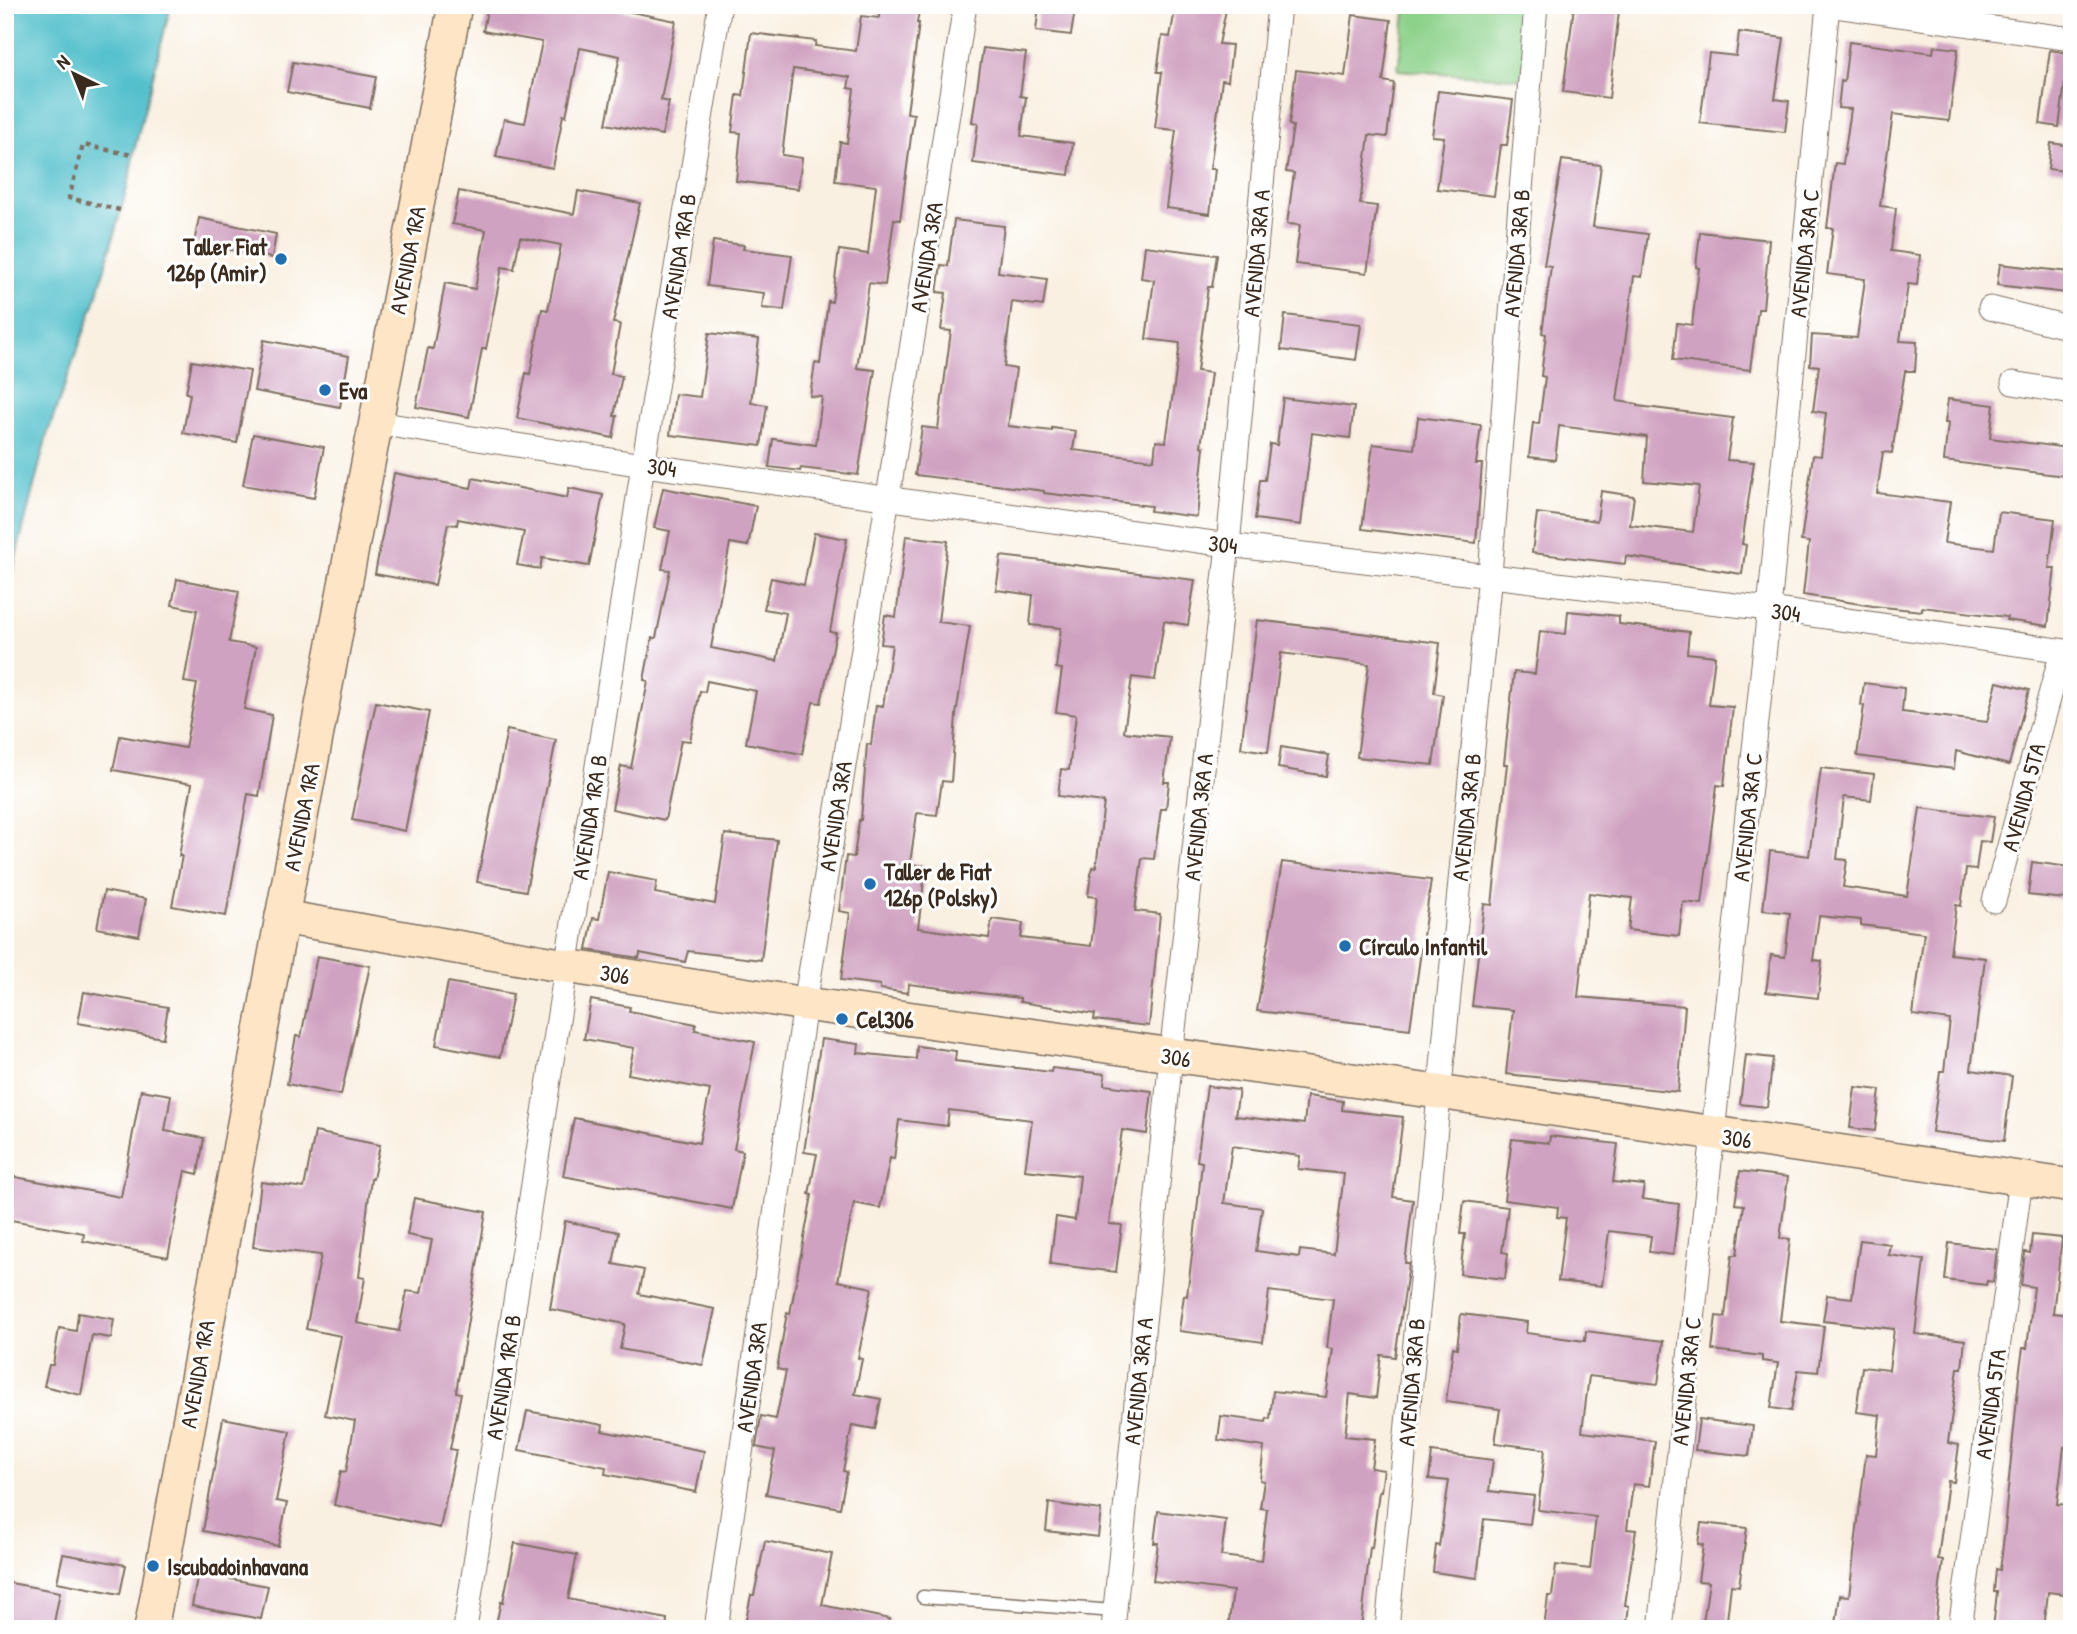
<svg xmlns="http://www.w3.org/2000/svg" width="2077" height="1634" font-family="'Patrick Hand',sans-serif">
  <style>
    .green { fill: #8dd28b; stroke: #647e54; stroke-width: 2 }
    .water { fill: #53c0cc; stroke: #477575; stroke-width: 2 }
    .building { fill: #d0a2c1; fill-rule: evenodd }
    .lines { fill: none; stroke-linecap: round; stroke-linejoin: round }
    .lane-casing { stroke: #7e6f62; stroke-width: 15 }
    .street-casing { stroke: #7e6f62; stroke-width: 25 }
    .secondary-casing { stroke: #7e6f62; stroke-width: 36 }
    .path { stroke: #7e6f62; stroke-width: 4.5; stroke-dasharray: 5 5; stroke-linecap: butt }
    .lane { stroke: #fff; stroke-width: 12 }
    .street { stroke: #fff; stroke-width: 23 }
    .secondary { stroke: #fde5c5; stroke-width: 33 }
    .poi-dot { fill: #1f6fb2; stroke: #fff; stroke-width: 2.5 }
    .labels { text-anchor: middle; dominant-baseline: central; stroke-width: 6; stroke-linejoin: round; paint-order: stroke }
    .poi-label { font-size: 23px; font-weight: bold; fill: #3b2a1e; stroke: #fff; text-anchor: start }
    .street-label { font-size: 23px; fill: #3b2a1e; stroke: #fff }
  </style>
  <rect width="100%" height="100%" fill="#fff"/>
  <filter id="ink" filterUnits="userSpaceOnUse"><feTurbulence type="fractalNoise" baseFrequency=".0143" numOctaves="2"/><feDisplacementMap in="SourceGraphic" scale="14" xChannelSelector="R" yChannelSelector="G"/><feConvolveMatrix kernelMatrix="1 2 1 2 8 2 1 2 1" color-interpolation-filters="sRGB"/></filter>
  <filter id="wash" filterUnits="userSpaceOnUse"><feTurbulence type="fractalNoise" baseFrequency=".00686" numOctaves="4" result="noise"/><feDisplacementMap in="SourceGraphic" scale="28" xChannelSelector="R" yChannelSelector="G"/><feGaussianBlur stdDeviation="1.57" result="paint"/><feColorMatrix in="noise" values="0 0 0 0 0 0 0 0 0 0 0 0 0 0 0 0 0 1.4 0 .05"/><feComposite in="paint" operator="in"/></filter>
  <g filter="url(#wash)">
    <rect width="100%" height="100%" fill="#f9f0e1"/>
    <!-- green -->
    <path class="green" d="M1406,5H1530L1524,79L1398,70Z"/>
    <!-- water -->
    <path class="water" d="M5,5H171L133,155L129,181L98,293L47,435L5,600Z"/>
    <g id="blocks">
      <!-- building -->
      <g class="building">
        <path d="M488,5H597L676,21L661,100L669,102L662,135L606,124L620,56L580,48L566,116L563,115L553,168L496,157L504,119L525,123L542,42L483,31Z"/>
        <path d="M880,5H920L917,23H919L907,113L914,114L900,220L894,219L885,285L869,283L857,368L875,370L858,475L801,468L800,471L769,467L773,439L816,445L822,397L810,396L815,363L820,364L828,301L832,302L839,250L868,254L876,186L835,181L840,142L847,143L854,89L848,88L850,77L793,69L782,155L802,158L798,189L736,181L741,133L732,132L737,95L743,96L751,33L816,41L815,46L856,51L861,16L879,18Z"/>
        <path d="M1176,5H1227L1219,44L1232,45L1228,81L1222,80L1210,169H1215L1210,214L1166,208L1176,130L1155,128L1162,72H1157L1162,36L1170,37Z"/>
        <path d="M1039,6L1075,10L1071,35L1036,31Z"/>
        <path d="M1574,6L1619,11L1609,98L1563,92Z"/>
        <path d="M1353,15L1391,20L1383,81L1394,83L1387,137L1369,135L1360,204L1377,206L1367,273L1295,264L1300,225L1287,224L1294,173L1286,172L1293,126L1289,125L1296,70L1345,76Z"/>
        <path d="M1739,32L1784,38L1775,99L1789,101L1785,132L1700,123L1709,53L1736,56Z"/>
        <path d="M1849,42L1933,53L1934,46L1958,49L1949,121L1893,114L1880,206L1896,208L1891,251L1920,255L1917,285L1908,284L1900,341L1917,342L1915,371H1905L1892,453L1883,452L1877,493L1950,502L1944,543L1994,549L1999,512L2055,519L2049,568H2055L2048,626L2006,620L2007,617L1922,607V611L1873,606L1803,595L1809,542L1801,541L1813,455L1821,456L1826,413L1813,411L1819,366L1810,365L1812,335L1857,338L1865,279L1827,274L1833,228H1827L1835,163L1843,164L1851,109L1838,108L1841,81L1844,82Z"/>
        <path d="M983,48L1026,53L1020,96L1026,97L1021,136L1073,143L1069,175L973,163L978,123L972,122Z"/>
        <path d="M2050,50L2069,53L2059,127L2040,124Z"/>
        <path d="M293,62L376,77L370,108L287,92Z"/>
        <path d="M1438,91L1513,100L1507,145H1501L1494,196L1437,189L1444,137L1432,136Z"/>
        <path d="M2051,143L2072,146V172L2048,169Z"/>
        <path d="M1562,160L1601,165L1593,227L1648,234L1642,277L1634,276L1617,401L1638,404V406L1733,418L1727,460L1754,462L1742,544L1746,545L1742,574L1626,556L1625,564L1532,553L1537,513L1597,521L1601,491L1634,496L1630,525L1693,532L1699,486L1644,481L1647,437L1559,426L1555,460L1529,457L1533,423L1539,424L1545,377L1541,376L1546,334L1542,333L1551,266L1544,265Z"/>
        <path d="M459,191L574,214L578,191L640,203L613,323L620,324L611,374L622,376L614,416H617L613,438L517,418L526,373L530,374L542,309L548,310L561,245L520,237L514,269L502,267L486,349H482L469,417L416,407L428,348L433,349L445,283L475,289L486,230L452,224Z"/>
        <path d="M199,218L276,234L272,258L194,243Z"/>
        <path d="M954,220L1004,226L998,272L1047,279L1043,306L1012,302L1004,367L1016,369L1008,426L1052,431V428L1076,431L1073,450L1154,460L1156,441L1166,442L1180,343L1146,339L1154,280L1141,278L1145,246L1217,255L1212,287H1208L1197,371L1211,373L1201,446L1204,447L1197,517L1150,511L1151,506L1044,493V491L915,475L922,427L938,429L951,331L941,330L946,293L937,292L941,265L948,266Z"/>
        <path d="M1700,232L1769,240L1763,309H1758L1750,370L1673,360L1677,323L1692,325L1699,268L1696,267Z"/>
        <path d="M713,241L744,245L743,249L792,255L784,310L762,308L764,293L707,286Z"/>
        <path d="M2000,264L2069,272L2066,293L1997,285Z"/>
        <path d="M1285,315L1361,324L1356,360L1281,350Z"/>
        <path d="M709,333L759,339L751,403L767,405L761,446L670,435L675,394L700,397Z"/>
        <path d="M264,340L349,356L340,407L254,391Z"/>
        <path d="M192,361L250,371L237,443L183,433L190,394L186,393Z"/>
        <path d="M1283,398L1354,407L1350,438L1312,433L1301,525L1255,519L1260,480H1265L1270,444L1277,445Z"/>
        <path d="M1948,399L1994,405L1990,438L2068,448L2065,476L1944,461L1948,423H1945Z"/>
        <path d="M1418,417L1481,425L1476,464H1482L1476,543L1362,529L1373,444L1414,449Z"/>
        <path d="M253,434L324,447L314,498L243,485Z"/>
        <path d="M394,473L471,488L473,478L567,498L569,488L603,495L589,566L542,558L540,569L517,565L524,532L458,519L457,525L448,524L435,585L375,574Z"/>
        <path d="M663,488L756,506L748,546L730,543L711,648L777,661L786,613L764,609L771,578L804,585L814,533L847,539L830,632L836,633L830,662L821,703L813,702L802,754L746,743L756,691L707,681L705,692L700,691L690,741L681,740L665,820L612,809L621,766L631,768L648,681L644,680L652,638H656L670,570L662,569L670,531L654,528Z"/>
        <path d="M906,536L948,541L938,622L970,626L956,715L951,782L942,781L937,815L917,813L910,864L926,866L918,928L989,938L992,919L1023,923L1021,938L1091,946L1097,897L1088,896L1092,867L1096,868L1104,802L1058,796L1061,769L1069,770L1076,715L1056,712L1062,669L1056,668L1061,628L1030,625L1033,595L996,590L1001,556L1195,580L1188,625L1164,621L1155,680L1132,677L1124,732L1170,737L1164,782H1169L1166,809H1161L1154,859L1142,858L1135,911L1160,914L1149,1026L1094,1020L1095,1014L1020,1002V998L909,984L908,993L880,989V985L841,980L850,913L839,911L846,856L854,857L859,820H861L867,744L871,745L876,705L883,706L892,645L881,644L885,615L896,617Z"/>
        <path d="M177,579L239,591L229,642L256,647L244,709L272,715L259,796L248,794L226,916L172,906L182,856H179L192,784L113,770L120,736L185,748L197,684L184,682L197,610L172,605Z"/>
        <path d="M1568,611L1619,616V624L1689,632L1687,653L1715,656L1709,705L1733,707L1724,786L1717,785L1702,904L1683,902L1679,936L1628,930L1632,898L1589,893L1578,997L1685,1006L1678,1092L1506,1074L1513,1010L1472,1006L1484,904L1492,905L1507,764H1504L1514,672L1535,674L1540,631L1566,634Z"/>
        <path d="M1257,620L1440,643L1434,693L1443,695L1433,765L1357,757L1369,664L1281,653L1268,752L1241,748Z"/>
        <path d="M1997,682L2029,690L2009,765L1956,751L1954,769L1857,756L1864,706L1861,705L1864,683L1904,688L1902,712L1987,722Z"/>
        <path d="M376,702L429,712L405,831L352,820Z"/>
        <path d="M507,730L556,740L526,891L477,882Z"/>
        <path d="M1281,747L1329,755L1326,776L1278,768Z"/>
        <path d="M1821,768L1874,774L1871,800L1844,797L1837,859L1847,860L1843,887L1907,896L1920,808L1994,817L1990,842L1980,841L1976,870L1966,869L1961,906L1956,905L1950,954L1985,958L1971,1070L2012,1076L2004,1141L1932,1132L1940,1071H1944L1950,1020L1913,1015L1924,933L1861,925V920L1819,916L1813,960L1822,961L1818,998L1766,992L1771,955L1785,957L1790,913L1763,910L1770,851L1809,856Z"/>
        <path d="M725,834L777,840L761,960L688,951L685,962L640,953L639,958L587,950L593,918L599,919L608,872L657,881L655,893L715,904Z"/>
        <path d="M1282,862L1431,880L1410,1029L1257,1011Z"/>
        <path d="M2032,862L2070,867L2065,899L2028,895Z"/>
        <path d="M104,891L146,899L139,936L97,928Z"/>
        <path d="M317,956L370,966L341,1095L287,1084L296,1036L301,1037Z"/>
        <path d="M448,982L513,994L500,1057L436,1045Z"/>
        <path d="M84,992L168,1007L163,1038L78,1023Z"/>
        <path d="M591,1000L630,1007L629,1011L696,1024L695,1030L755,1042L734,1149L743,1151L732,1209L563,1176L574,1118L699,1143L710,1090L628,1074L634,1048L584,1039Z"/>
        <path d="M821,1039L859,1044L858,1053L916,1059L917,1046L956,1051L955,1061L1051,1072L1052,1068L1105,1074L1104,1085L1152,1091L1147,1134L1122,1130L1109,1224L1122,1225L1116,1272L1050,1264L1056,1217L1075,1220L1080,1176L1025,1170L1032,1120L949,1110L947,1126L899,1120L894,1159L890,1158L880,1208L854,1203L838,1281L872,1288L858,1358L862,1359L855,1394L881,1399L875,1429L852,1425L843,1471L847,1472L840,1508L766,1494L775,1451L756,1447L761,1416L776,1419L786,1371L777,1369L787,1313L790,1314L812,1195L809,1194L817,1154L804,1152Z"/>
        <path d="M1746,1055L1773,1058L1767,1107L1740,1104Z"/>
        <path d="M1207,1086L1239,1090L1235,1116L1304,1124L1307,1096L1343,1101L1342,1110L1403,1117L1393,1197L1413,1200L1405,1263H1409L1408,1271L1395,1357L1381,1355L1376,1398L1350,1394L1345,1436L1375,1439L1371,1468L1384,1470L1381,1491H1379L1372,1548L1370,1547L1361,1629H1228L1233,1591L1153,1581L1158,1543H1154L1158,1511L1226,1520L1221,1556L1261,1561L1267,1509L1260,1508L1264,1481L1260,1480L1264,1447L1218,1440L1221,1416L1266,1422L1267,1418L1270,1419L1273,1391L1326,1397L1333,1349L1327,1348L1333,1299L1269,1291L1263,1342L1179,1331L1184,1295L1187,1296L1195,1230L1202,1162L1197,1161ZM1232,1146L1300,1156L1298,1169L1344,1174L1334,1254L1300,1250L1299,1257L1256,1251L1262,1208L1224,1203Z"/>
        <path d="M1855,1087L1880,1090L1875,1131L1850,1128Z"/>
        <path d="M141,1090L171,1095L165,1131L204,1138L198,1174L185,1171L168,1257L83,1241L84,1233L5,1219V1175L121,1197Z"/>
        <path d="M315,1132L380,1145L373,1179H371L359,1277L365,1278L357,1323L399,1331L407,1291L421,1293L432,1240L407,1235L414,1198L486,1212L456,1392L461,1393L450,1449L456,1450L440,1528L334,1505L341,1471L346,1472L355,1421L325,1415L341,1336L306,1329L321,1255L253,1247L261,1182L304,1188Z"/>
        <path d="M1550,1136L1618,1144L1613,1182L1644,1185L1642,1199L1679,1204L1673,1255L1649,1252L1651,1236L1609,1231L1602,1286L1558,1281L1566,1218L1557,1217L1558,1207L1504,1200L1512,1139L1549,1143Z"/>
        <path d="M1740,1171L1788,1177L1780,1238L1790,1239L1780,1321L1824,1326L1818,1372L1798,1370L1791,1411L1771,1408L1778,1363L1762,1361V1356L1712,1350L1716,1316L1725,1317L1732,1255H1737L1744,1205L1735,1204Z"/>
        <path d="M1464,1201L1508,1207L1502,1252L1508,1253L1505,1279L1460,1274L1465,1234H1460Z"/>
        <path d="M565,1221L619,1232L613,1264L644,1270L639,1294L715,1309L703,1365L620,1349L625,1324L550,1309Z"/>
        <path d="M2032,1235L2062,1238L2053,1313L2072,1315V1416L2066,1448L2064,1447L2057,1504L2072,1505V1595L2048,1592L2044,1629H1993L1997,1592H1994L1996,1569L2000,1570L2006,1519H2005L2020,1368L2023,1348H2027L2034,1287L2021,1285L2025,1252L2030,1253Z"/>
        <path d="M1860,1240L1890,1244L1888,1255L1924,1260L1915,1334L1965,1340L1962,1368H1958L1948,1443L1959,1445L1954,1482L1948,1481L1938,1559L1943,1560L1935,1629H1839L1840,1624H1836L1840,1595L1849,1596L1866,1454L1876,1455L1880,1415L1856,1412L1862,1367L1889,1370L1894,1329L1823,1321L1827,1295L1852,1298Z"/>
        <path d="M1949,1243L1997,1249L1993,1282L1987,1281L1986,1285L1945,1280Z"/>
        <path d="M78,1313L114,1319L111,1338L92,1335L81,1395L44,1386L49,1365H53L59,1328L76,1331Z"/>
        <path d="M1461,1314L1527,1322L1526,1333L1585,1341L1586,1331L1664,1341L1658,1384L1589,1376L1582,1432L1655,1441L1649,1486L1633,1484L1627,1529L1636,1530L1625,1605L1629,1606L1626,1629H1544L1548,1596H1552L1556,1565L1590,1569L1596,1517L1538,1510L1545,1449L1495,1443L1500,1409L1446,1402L1453,1347L1457,1348Z"/>
        <path d="M527,1411L603,1425L602,1431L704,1451L696,1492L605,1474L606,1467L519,1450Z"/>
        <path d="M223,1418L290,1431L276,1501L287,1503L278,1546L203,1531Z"/>
        <path d="M1699,1419L1753,1426L1749,1456L1695,1450Z"/>
        <path d="M1432,1452L1493,1460L1489,1491L1534,1496L1530,1524L1484,1519L1477,1578L1433,1572L1436,1545L1439,1546L1449,1481L1429,1479Z"/>
        <path d="M1049,1503L1101,1510L1098,1537L1046,1531Z"/>
        <path d="M1701,1523L1747,1528L1739,1586L1731,1585L1726,1629H1702L1709,1582L1698,1581L1703,1545L1698,1544Z"/>
        <path d="M765,1541L832,1554L822,1605L890,1619L889,1629H744L751,1595H754Z"/>
        <path d="M515,1543L577,1555L568,1599L667,1619L666,1629H495L501,1601L503,1602Z"/>
        <path d="M63,1554L126,1565L120,1594L57,1582Z"/>
        <path d="M198,1573L268,1586L261,1619L192,1606Z"/>
        <path d="M5,1582L60,1592L53,1628L5,1620Z"/>
      </g>
    </g>
  </g>
  <g filter="url(#ink)">
    <use href="#blocks" fill-opacity="0" stroke="#7e6f62" stroke-width="2"/>
    <g class="lines">
      <defs>
        <path id="lane" d="M923,1597L1115,1611"/>
        <g id="street">
          <path d="M1828,5L2072,39"/>
          <path d="M1990,308L2072,328"/>
          <path d="M2013,383L2072,393"/>
          <path d="M377,423L643,465L1228,545L1769,609L2072,652"/>
          <path d="M1994,901L2062,651"/>
          <path d="M465,1629L643,465L720,5"/>
          <path d="M716,1629L805,1004L888,497L965,5"/>
          <path d="M1113,1629L1171,1056L1228,545L1279,5"/>
          <path d="M1387,1629L1490,574L1536,5"/>
          <path d="M1660,1629L1769,609L1828,5"/>
          <path d="M1960,1629L2021,1179"/>
        </g>
        <g id="secondary">
          <path d="M282,917L566,966L805,1004L1438,1092L2072,1186"/>
          <path d="M151,1629L282,917L455,5"/>
        </g>
      </defs>
      <!-- lane casing -->
      <use href="#lane" class="lane-casing"/>
      <!-- street casing -->
      <use href="#street" class="street-casing"/>
      <!-- secondary casing -->
      <use href="#secondary" class="secondary-casing"/>
      <!-- path -->
      <path class="path" d="M120,210L69,198L83,145L133,155"/>
      <!-- lane -->
      <use href="#lane" class="lane"/>
      <!-- street -->
      <use href="#street" class="street"/>
      <!-- secondary -->
      <use href="#secondary" class="secondary"/>
    </g>
  </g>
  <!-- markers -->
  <g class="poi-dot">
    <circle cx="281" cy="259" r="7"/>
    <circle cx="325" cy="390" r="7"/>
    <circle cx="870" cy="884" r="7"/>
    <circle cx="1345" cy="946" r="7"/>
    <circle cx="842" cy="1019" r="7"/>
    <circle cx="153" cy="1566" r="7"/>
  </g>
  <g class="labels">
    <!-- poi labels -->
    <g class="poi-label">
      <text x="267" y="246" text-anchor="end">Taller Fiat<tspan x="267" dy="26">126p (Amir)</tspan></text>
      <text x="339" y="390">Eva</text>
      <text x="884" y="871">Taller de Fiat<tspan x="884" dy="26">126p (Polsky)</tspan></text>
      <text x="1359" y="946">Círculo Infantil</text>
      <text x="856" y="1019">Cel306</text>
      <text x="167" y="1566">Iscubadoinhavana</text>
    </g>
    <!-- street labels -->
    <g class="street-label">
      <text transform="translate(1256 253) rotate(-85)">AVENIDA 3RA A</text>
      <text transform="translate(1516 253) rotate(-85)">AVENIDA 3RA B</text>
      <text transform="translate(1804 253) rotate(-84)">AVENIDA 3RA C</text>
      <text transform="translate(678 256) rotate(-81)">AVENIDA 1RA B</text>
      <text transform="translate(926 257) rotate(-81)">AVENIDA 3RA</text>
      <text transform="translate(407 260) rotate(-79)">AVENIDA 1RA</text>
      <text transform="translate(662 467) rotate(8)">304</text>
      <text transform="translate(1223 544) rotate(7)">304</text>
      <text transform="translate(1786 612) rotate(8)">304</text>
      <text transform="translate(2023 797) rotate(-75)">AVENIDA 5TA</text>
      <text transform="translate(835 816) rotate(-81)">AVENIDA 3RA</text>
      <text transform="translate(301 817) rotate(-79)">AVENIDA 1RA</text>
      <text transform="translate(589 817) rotate(-81)">AVENIDA 1RA B</text>
      <text transform="translate(1198 817) rotate(-84)">AVENIDA 3RA A</text>
      <text transform="translate(1466 817) rotate(-84)">AVENIDA 3RA B</text>
      <text transform="translate(1747 817) rotate(-84)">AVENIDA 3RA C</text>
      <text transform="translate(615 974) rotate(9)">306</text>
      <text transform="translate(1176 1057) rotate(8)">306</text>
      <text transform="translate(1737 1138) rotate(8)">306</text>
      <text transform="translate(197 1374) rotate(-80)">AVENIDA 1RA</text>
      <text transform="translate(503 1377) rotate(-81)">AVENIDA 1RA B</text>
      <text transform="translate(751 1377) rotate(-82)">AVENIDA 3RA</text>
      <text transform="translate(1138 1381) rotate(-84)">AVENIDA 3RA A</text>
      <text transform="translate(1686 1381) rotate(-84)">AVENIDA 3RA C</text>
      <text transform="translate(1411 1382) rotate(-85)">AVENIDA 3RA B</text>
      <text transform="translate(1990 1404) rotate(-82)">AVENIDA 5TA</text>
    </g>
  </g>
  <!-- margin -->
  <rect width="2077" height="1634" fill="none" stroke="#fff" stroke-width="28"/>
  <!-- north arrow -->
  <g transform="translate(74 74) rotate(317)" stroke="#ffffff" stroke-width="5" paint-order="stroke">
  <path d="M0-5L12 26L0 18L-12 26Z" fill="#3b2a1e"/>
  <text y="-10" font-size="19" font-weight="bold" text-anchor="middle" fill="#3b2a1e">N</text>
  </g>
</svg>
